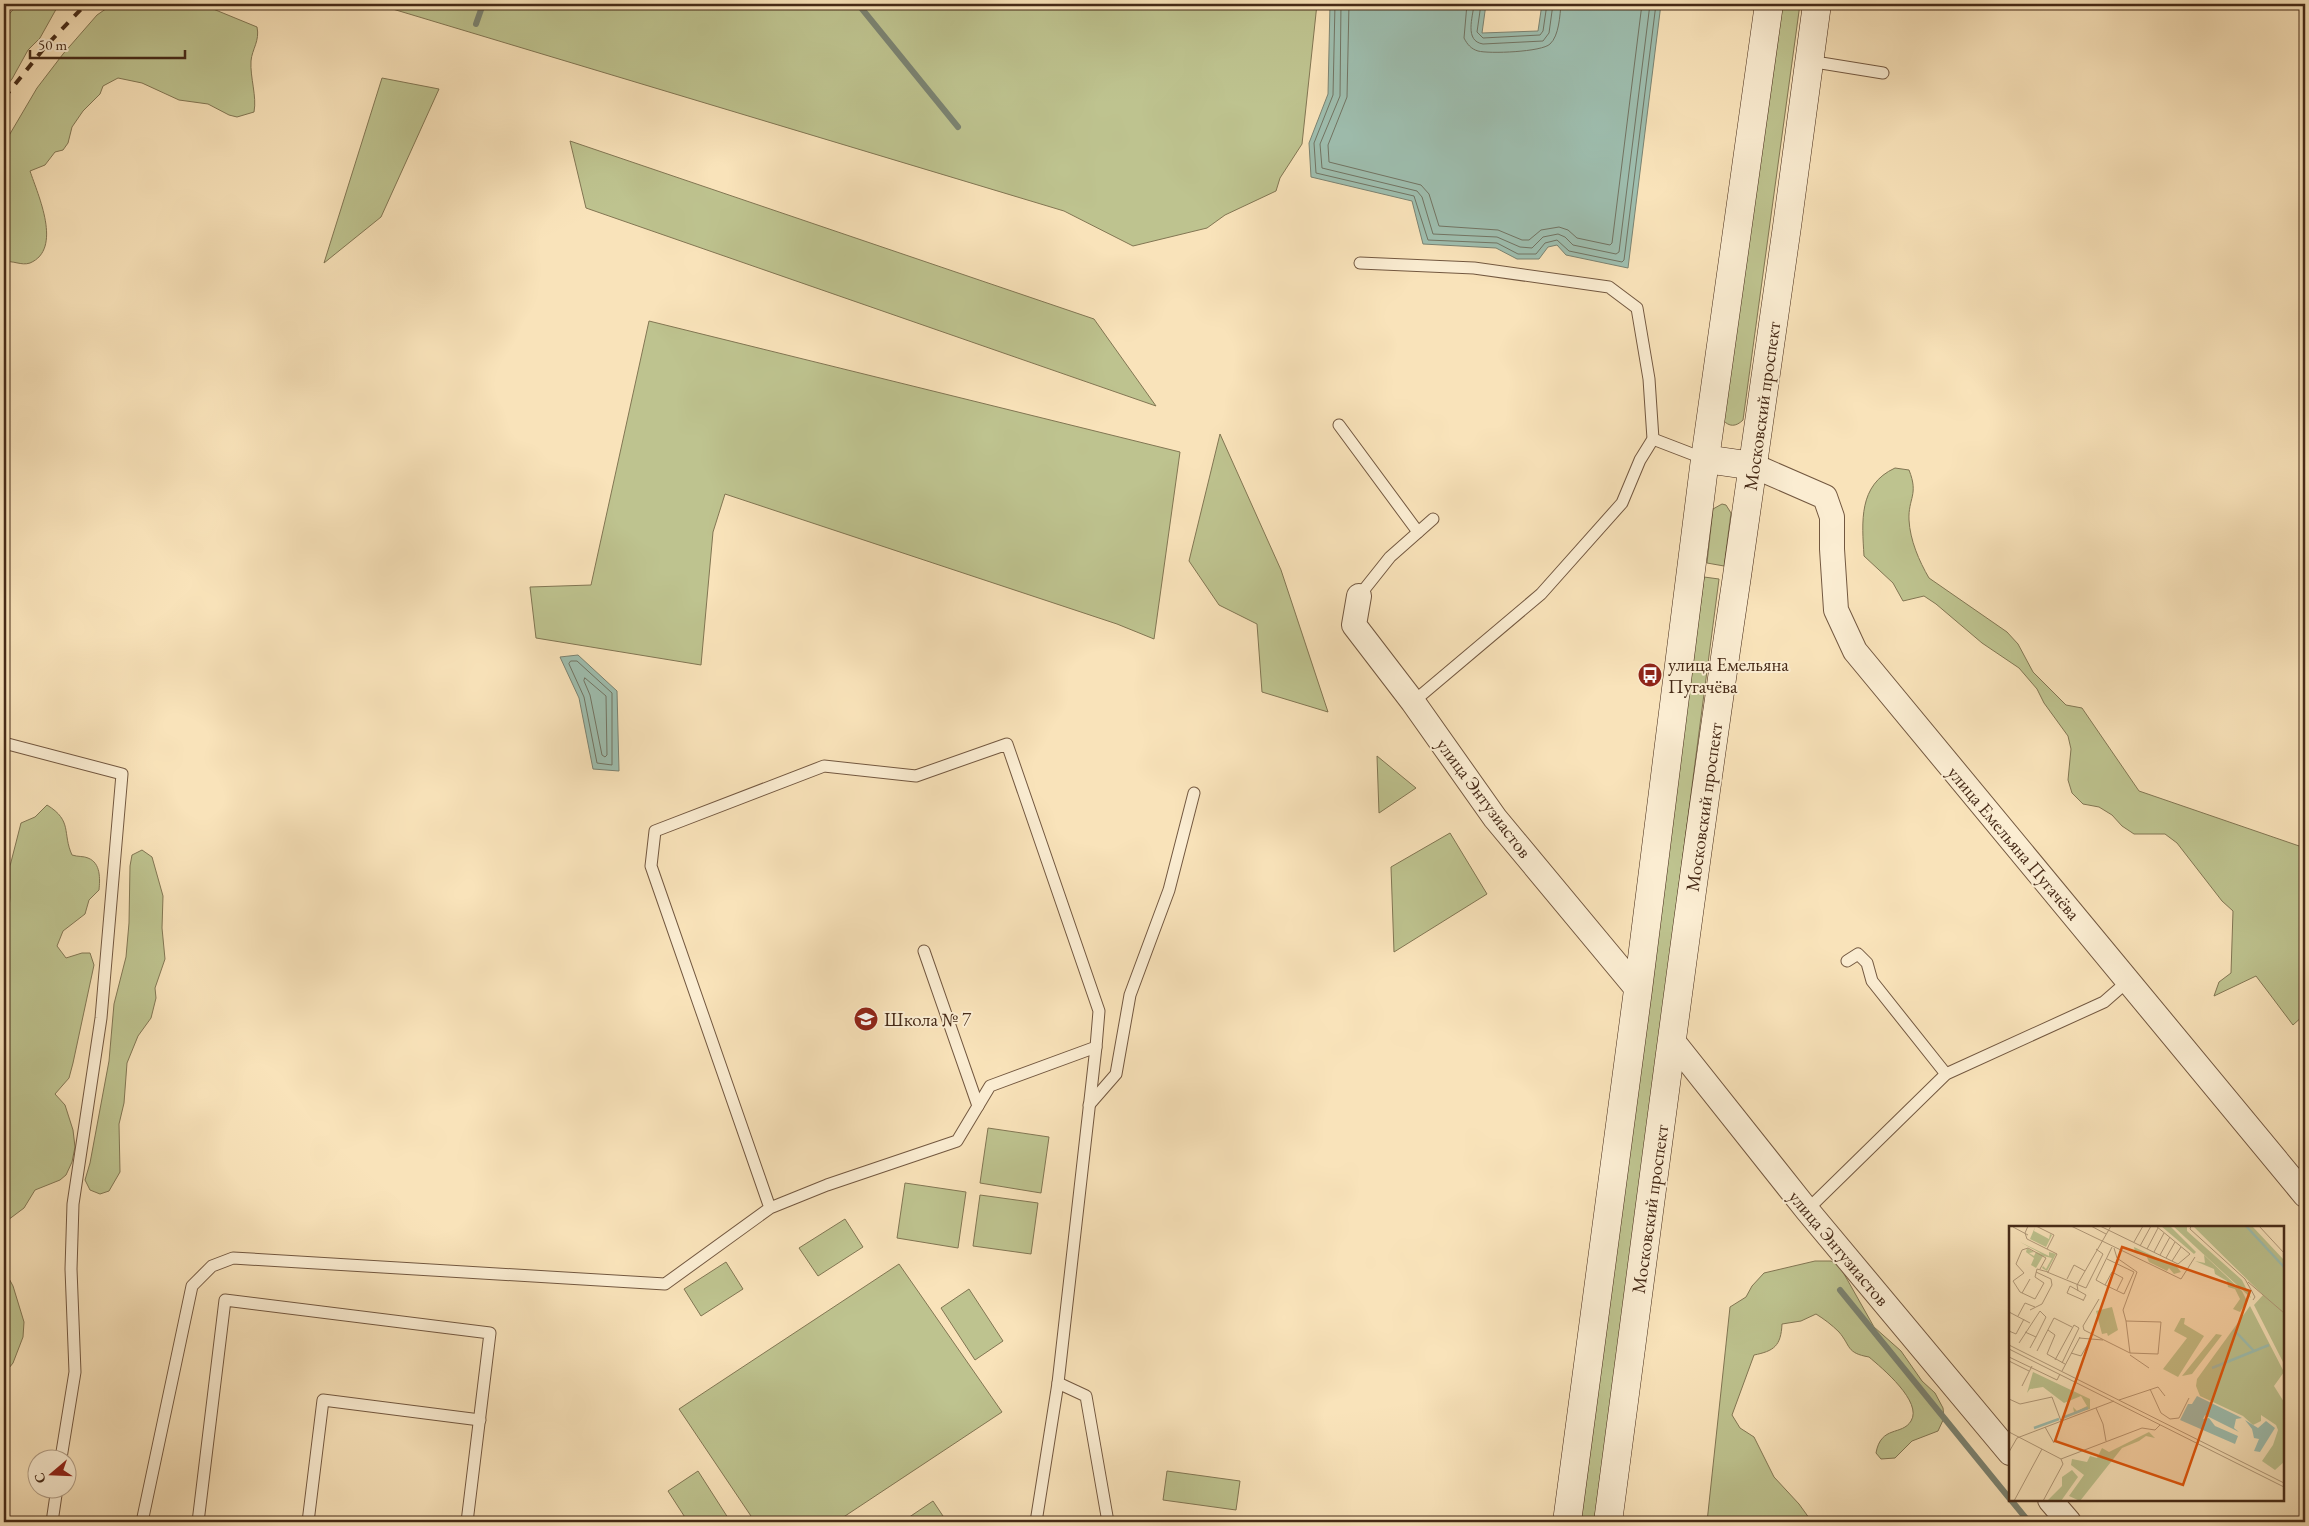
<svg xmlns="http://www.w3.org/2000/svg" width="2309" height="1526" font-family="'EB Garamond',serif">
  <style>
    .green { fill: #bec38f; stroke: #827653 }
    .water { fill: #9ebeaf; stroke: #7b8372 }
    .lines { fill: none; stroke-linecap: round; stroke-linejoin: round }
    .shore { stroke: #727463; stroke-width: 1 }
    .stream { stroke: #7b8372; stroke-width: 6 }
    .lane-casing { stroke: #735840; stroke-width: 13 }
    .street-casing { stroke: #735840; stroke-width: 26 }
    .secondary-casing { stroke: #462a17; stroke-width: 29 }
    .lane { stroke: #fbedd2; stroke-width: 11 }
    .street { stroke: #fbedd2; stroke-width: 24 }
    .secondary { stroke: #fbedd2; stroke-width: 28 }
    .rail { stroke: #462a17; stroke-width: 4; stroke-dasharray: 9 9; stroke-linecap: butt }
    .labels { text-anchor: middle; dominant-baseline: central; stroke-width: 4; stroke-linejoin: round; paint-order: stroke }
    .street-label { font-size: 19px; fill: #462a17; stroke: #fbedd2 }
    .poi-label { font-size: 19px; fill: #462a17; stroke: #fbedd2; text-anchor: start }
    .inset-river { fill: none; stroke: #9ebeaf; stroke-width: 2.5 }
    .inset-road { fill: none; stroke: #b19979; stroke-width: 1 }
    .view { fill: #e0570d; fill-opacity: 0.15; stroke: #e0570d; stroke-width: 2.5 }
    .inset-edge { fill: none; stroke: #462a17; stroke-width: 2.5 }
  </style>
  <rect width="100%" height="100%" fill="#f9e3ba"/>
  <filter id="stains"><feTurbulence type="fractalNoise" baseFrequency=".004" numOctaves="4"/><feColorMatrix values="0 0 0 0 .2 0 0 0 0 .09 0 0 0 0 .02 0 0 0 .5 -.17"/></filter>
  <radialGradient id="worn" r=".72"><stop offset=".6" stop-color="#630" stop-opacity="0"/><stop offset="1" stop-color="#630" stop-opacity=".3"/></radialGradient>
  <!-- green -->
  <g class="green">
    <path d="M18,4H59L40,38L28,50L12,79L4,89V20Z"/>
    <path d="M113,4H201L257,27C260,41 252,49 251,61C250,78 257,96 254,112L237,117L229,115L208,104L179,100L142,83L118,78L103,86L100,94L83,111L72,127L68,143L63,150L55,152L45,165L30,171C38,195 63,249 30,263C21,266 13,260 4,262V144L37,88L63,54L97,15Z"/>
    <path d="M376,4H1317L1302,144L1280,178L1276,191L1225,215L1207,228L1133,246L1064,211Z"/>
    <path d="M1779,4H1800L1743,420C1736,427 1729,427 1723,420Z"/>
    <path d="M382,78L439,89L381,217L324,263Z"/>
    <path d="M570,141L1094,319L1156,406L586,208Z"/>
    <path d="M649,321L1180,452L1154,639L1117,624L725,494L713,532L701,665L536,638L530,587L591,585Z"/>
    <path d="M1220,434L1281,570L1328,712L1262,692L1257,624L1219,605L1189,561Z"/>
    <path d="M1895,468L1909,470C1919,495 1908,498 1909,520C1910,540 1919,561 1929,578L2007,632L2018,644L2033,672L2066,705L2082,708L2139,791L2305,848V1014L2293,1025L2256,976L2214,996L2219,982L2231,973L2233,911L2222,901L2177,843L2165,834H2134L2122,826L2112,815L2099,807L2083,804L2072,793L2068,780L2071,749L2068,736L2044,703L2037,689L2019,668L1982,643L1936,604L1924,596L1903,601L1893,583L1864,556C1862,522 1858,485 1895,468Z"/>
    <path d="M1722,504L1726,505L1731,513L1724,566L1707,563L1713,509Z"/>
    <path d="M1704,577L1719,579L1596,1522H1580Z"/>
    <path d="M1377,756L1416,788L1379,813Z"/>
    <path d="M47,805C73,821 62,833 72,855C78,857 84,856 88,858C101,863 100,879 99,890L89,900L85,914L63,931L57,946L66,958L82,953H90L94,965L73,1063L69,1078L55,1094L65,1105L73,1130L75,1147L72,1162L66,1175L60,1180L35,1190L24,1208L4,1223V960L10,898V866L21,823L35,817Z"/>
    <path d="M1450,833L1487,894L1394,952L1391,867Z"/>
    <path d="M142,850L152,857L163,896L162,928L165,959L155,988L156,998L151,1018L138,1036L127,1063L124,1103L119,1124L120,1172L109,1191L100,1194L90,1190L85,1180L90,1163L109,1061L114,1004L126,957L129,923L130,866L132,855Z"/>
    <path d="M988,1128L1049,1137L1041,1193L980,1183Z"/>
    <path d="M905,1183L966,1192L958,1248L897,1238Z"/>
    <path d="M980,1195L1038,1203L1031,1254L973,1246Z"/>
    <path d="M845,1219L863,1247L818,1276L799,1248Z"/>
    <path d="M4,1251L8,1259L6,1273L13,1286L24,1322L23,1337L13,1363L9,1368L4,1369Z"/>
    <path d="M1815,1261H1831L1839,1265L1874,1327L1901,1351L1922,1381L1935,1393L1943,1408L1944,1418L1938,1431L1912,1441L1895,1458L1881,1459L1876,1453C1881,1425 1902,1436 1911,1421C1923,1402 1882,1368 1869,1357C1846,1353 1851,1346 1839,1332C1832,1325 1824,1319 1816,1314L1801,1321L1782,1324C1781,1346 1774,1351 1754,1355L1732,1415L1740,1428L1754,1437L1774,1477L1799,1504L1812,1522H1707L1730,1307L1746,1297L1752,1286L1764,1273Z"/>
    <path d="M726,1262L743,1289L701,1316L684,1289Z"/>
    <path d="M899,1264L1002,1412L836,1522H755L679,1409Z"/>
    <path d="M969,1289L1003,1341L975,1360L941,1308Z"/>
    <path d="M698,1471L730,1521L728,1522H688L668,1491Z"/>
    <path d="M1167,1471L1240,1481L1236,1510L1163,1500Z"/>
    <path d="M933,1501L947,1522H902Z"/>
  </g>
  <!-- water -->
  <g class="water">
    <path d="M1330,4H1486L1482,33L1538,31L1542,4H1661L1628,268L1566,255L1557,245L1548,247L1539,259H1517L1496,248L1423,244L1412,201L1311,177L1309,143L1328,94Z"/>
    <path d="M578,655L617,691L619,771L593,769L579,698L560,657Z"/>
  </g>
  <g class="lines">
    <!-- shore -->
    <g class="shore">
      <path d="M1335,4L1333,95L1314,143L1316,173L1414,196L1428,240L1497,243L1518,254H1536L1545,243L1557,240L1569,251L1622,262L1624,260L1656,4"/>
      <path d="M1341,4L1340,96L1320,144L1322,168L1417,191L1422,197L1433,234L1497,237L1520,247L1532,248L1543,237L1558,234L1565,237L1573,245L1616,254L1619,252L1650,4"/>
      <path d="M1349,4L1347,97L1328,145L1329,162L1421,185L1429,194L1439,226L1498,230L1522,240H1529L1541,230L1559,227L1568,230L1577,238L1610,245L1612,243L1642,4"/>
      <path d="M1467,4L1464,38C1467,44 1471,49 1478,51C1489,54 1542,52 1550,44C1559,36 1560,15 1561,4"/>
      <path d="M1474,4C1473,17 1464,41 1483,44L1543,41L1549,33L1553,4"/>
      <path d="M1481,4L1477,32L1483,38L1540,35L1543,31L1547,4"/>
      <path d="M571,661H577L612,693V765L597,763L584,697L569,664Z"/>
      <path d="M585,678L606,696L607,755L605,757L602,755L590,695L584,681Z"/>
    </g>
    <!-- stream -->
    <g class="stream">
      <path d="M858,4L958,127"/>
      <path d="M476,24L483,4"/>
      <path d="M1840,1290L2010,1499"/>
      <path d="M2011,1500L2029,1522"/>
    </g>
    <defs>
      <g id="lane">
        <path d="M1809,61L1883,73"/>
        <path d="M1360,263L1474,268L1609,287L1637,308L1649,379L1653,439L1640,460L1622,503L1541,594L1413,702"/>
        <path d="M1339,425L1418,532"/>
        <path d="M1653,439L1705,459"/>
        <path d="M1359,596L1390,557L1433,519"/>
        <path d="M4,743L122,774L101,1018L73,1204L71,1269L75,1372L61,1458"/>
        <path d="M924,951L978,1106"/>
        <path d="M1847,961L1858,954L1867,963L1872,981L1946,1074"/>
        <path d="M1089,1105L1116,1074L1130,995L1169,890L1194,793"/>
        <path d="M1807,1210L1946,1074L2104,1002L2128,981"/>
        <path d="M1058,1383L1086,1396L1108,1522"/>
        <path d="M52,1522L57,1488"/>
        <path d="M142,1522L192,1286L212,1266L233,1258L665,1284L770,1208L651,866L655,831L824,766L916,776L1007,744L1099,1011L1096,1047L990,1086L957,1141L827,1185L770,1208"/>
        <path d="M198,1522L225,1300L490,1333L467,1522"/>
        <path d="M308,1522L323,1400L480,1420"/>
        <path d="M1036,1522L1058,1383L1096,1047"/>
      </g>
      <g id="street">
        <path d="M1754,466L1825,497L1832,517V549L1836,610L1855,651L2305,1195"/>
        <path d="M1359,596L1354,625L1413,702L1495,818L1638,990"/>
        <path d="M1672,1040L1807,1210L2010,1453"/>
        <path d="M2050,1500L2069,1522"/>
      </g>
      <g id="secondary">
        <path d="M1705,459L1754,466"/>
        <path d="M1567,1522L1638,990L1705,459L1769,4"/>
        <path d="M1608,1522C1650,1207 1690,891 1737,576C1765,385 1792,195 1817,4"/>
      </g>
    </defs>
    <!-- lane casing -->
    <use href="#lane" class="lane-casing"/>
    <!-- street casing -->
    <use href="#street" class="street-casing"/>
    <!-- secondary casing -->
    <use href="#secondary" class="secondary-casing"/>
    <!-- lane -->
    <use href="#lane" class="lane"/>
    <!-- street -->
    <use href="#street" class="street"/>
    <!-- secondary -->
    <use href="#secondary" class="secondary"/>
    <!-- rail -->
    <path class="rail" d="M4,98L45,47L86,4"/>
  </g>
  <!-- icons -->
  <defs>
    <symbol id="bus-disc" viewBox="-11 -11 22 22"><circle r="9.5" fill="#8f2418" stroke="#fbedd2"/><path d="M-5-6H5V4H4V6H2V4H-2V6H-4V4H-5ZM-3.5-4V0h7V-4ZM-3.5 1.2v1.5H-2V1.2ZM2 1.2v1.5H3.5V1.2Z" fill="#fff"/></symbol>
    <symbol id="school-disc" viewBox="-11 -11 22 22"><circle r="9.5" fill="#8f2418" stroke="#fbedd2"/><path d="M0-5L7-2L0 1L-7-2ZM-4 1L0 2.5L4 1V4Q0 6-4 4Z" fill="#fff"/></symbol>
  </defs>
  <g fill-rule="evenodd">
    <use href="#bus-disc" x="1636" y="661" width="28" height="28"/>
    <use href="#school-disc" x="852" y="1005" width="28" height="28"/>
  </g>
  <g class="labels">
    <!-- street labels -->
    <g class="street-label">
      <text transform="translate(1762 406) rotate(-82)">Московский проспект</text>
      <text transform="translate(1484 798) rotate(53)">улица Энтузиастов</text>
      <text transform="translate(1704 807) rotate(-82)">Московский проспект</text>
      <text transform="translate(2014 843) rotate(50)">улица Емельяна Пугачёва</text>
      <text transform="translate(1650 1209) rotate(-82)">Московский проспект</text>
      <text transform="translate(1839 1248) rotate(50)">улица Энтузиастов</text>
    </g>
    <!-- poi labels -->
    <g class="poi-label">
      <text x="1668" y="664">улица Емельяна<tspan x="1668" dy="22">Пугачёва</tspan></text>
      <text x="884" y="1019">Школа № 7</text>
    </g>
  </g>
  <!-- overview -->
  <g transform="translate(2009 1226)">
    <rect width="275" height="275" fill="#f9e3ba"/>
    <path d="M152,0H161L187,26L185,28ZM164,0H178V5L233,54L242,72ZM184,0H243L275,34V138L245,79L254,69ZM26,1L25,5L40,13L41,8L43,9L37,21L21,13ZM11,16L40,30V26L47,28L38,45L33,42L34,40L37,43L43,32L34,30L27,42L22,39L25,32L17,26L18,22L25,26L20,27L25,30L27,26L33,28ZM125,21L168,41L172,46L165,48L160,42L158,45L140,36L137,29L126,27ZM195,29L233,65L238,75L231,86L224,83L231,73L226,63L219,61L218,55L206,48L205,43L186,35L196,37ZM241,80L275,146L265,160L275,176V236L266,244L253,235L264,219L269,204L267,199L252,189V195L244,199L234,190L191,170L187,160L188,153ZM103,81L109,104L99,110L98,107L93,108L87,85ZM172,92H176L175,98L195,110L169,151L154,143L178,112L165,105ZM207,108L213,109L183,148L173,150ZM24,146L81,173V183L65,186L64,181L68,185L78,180L72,170L55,177L34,161L21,163L18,167ZM140,206L146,212L137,210L130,215L113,222L71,275L60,270L75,249L62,239L63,233L78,236L81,230L88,232L93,222L100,226ZM63,244L69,251L52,275H38L53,260V251Z" fill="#bec38f"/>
    <path d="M188,170L233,192L227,193L225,202L230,206L196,189L194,193L200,192L206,200L229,210L226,218L171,194L179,178H183ZM236,194L249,202L257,195L266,202L251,226L245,225L250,213L245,212L243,203Z" fill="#9ebeaf"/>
    <path class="inset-river" d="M237,0L275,41M225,104L245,125M203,142L260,119M53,192L79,182M25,202L50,193"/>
    <path class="inset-road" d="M19,0L16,7L18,13L48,28L39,46L28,43L26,51L35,57L26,73L11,66L4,55L15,47L7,38L13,24L19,22L37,32L31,43M27,0L45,9L38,23M62,0L172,53L186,31M82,0L97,8M91,0L169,38L181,28L147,0M182,0L181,3L236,53L246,71L244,74M250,0L275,27M4,1L19,9M125,16L134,0M131,20L142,0M103,21L87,54L96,59L103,46L114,52L108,64M105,22L108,32L128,46L114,84L117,95L152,96L149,128L121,127L117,95M138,23L149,2M145,26L155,7M151,29L161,11M157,32L166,16M163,35L172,21M38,46L77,62L94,28L87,23M58,53L65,39L76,45M239,56L275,87M96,59L115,68L125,46L98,33M69,65L68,59L102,0M13,67L21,53M58,67L61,60L77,69L74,75M58,67L74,74M90,73L74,100L75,104L121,127M21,84L33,78L43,59L42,53L27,46M0,86L21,97M9,90L16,77L26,81M39,104L46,109L38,128L56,138M0,105L7,108L15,93M16,106L27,111L21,122M70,112L94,114M10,117L31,85L37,91L27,111M0,119L275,257M0,123L275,261M28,125L45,92L63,101M62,127L72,130L79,118M121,129L140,142M0,131L48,154L51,148M46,134L65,99L70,102L53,137M0,135L20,145M53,145L71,111M13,160L23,140M141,163L152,187L161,193L170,192L180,172M0,173L11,178L43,171L52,195M110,174L149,161L156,170M87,182L94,198L97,215M36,201L45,217M0,206L52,233M0,226L8,212L105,175M52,233L133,202L146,204L151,199M5,275L33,223M34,275L54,238L52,233"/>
    <path class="view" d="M113,21L241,65L174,259L46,215Z"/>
    <rect width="275" height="275" class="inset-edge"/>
  </g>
  <!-- margin -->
  <rect width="2309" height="1526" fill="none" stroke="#f9e3ba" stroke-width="20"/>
  <rect x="5" y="5" width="2299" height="1516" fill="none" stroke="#462a17" stroke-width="2.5"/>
  <rect x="10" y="10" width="2289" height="1506" fill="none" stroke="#462a17"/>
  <!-- north arrow -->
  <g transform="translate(52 1474) rotate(251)"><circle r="24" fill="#fbedd2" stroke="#b39f87"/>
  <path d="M0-4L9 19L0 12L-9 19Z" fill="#8f2418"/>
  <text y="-8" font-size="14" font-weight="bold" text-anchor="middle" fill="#462a17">С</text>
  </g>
  <!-- scale -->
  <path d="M30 50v8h155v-8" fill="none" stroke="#462a17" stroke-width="2.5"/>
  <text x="38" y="50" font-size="15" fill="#462a17" stroke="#fbedd2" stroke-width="4" paint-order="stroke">50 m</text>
  <rect width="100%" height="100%" filter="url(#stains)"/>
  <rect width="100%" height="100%" fill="url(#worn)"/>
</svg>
